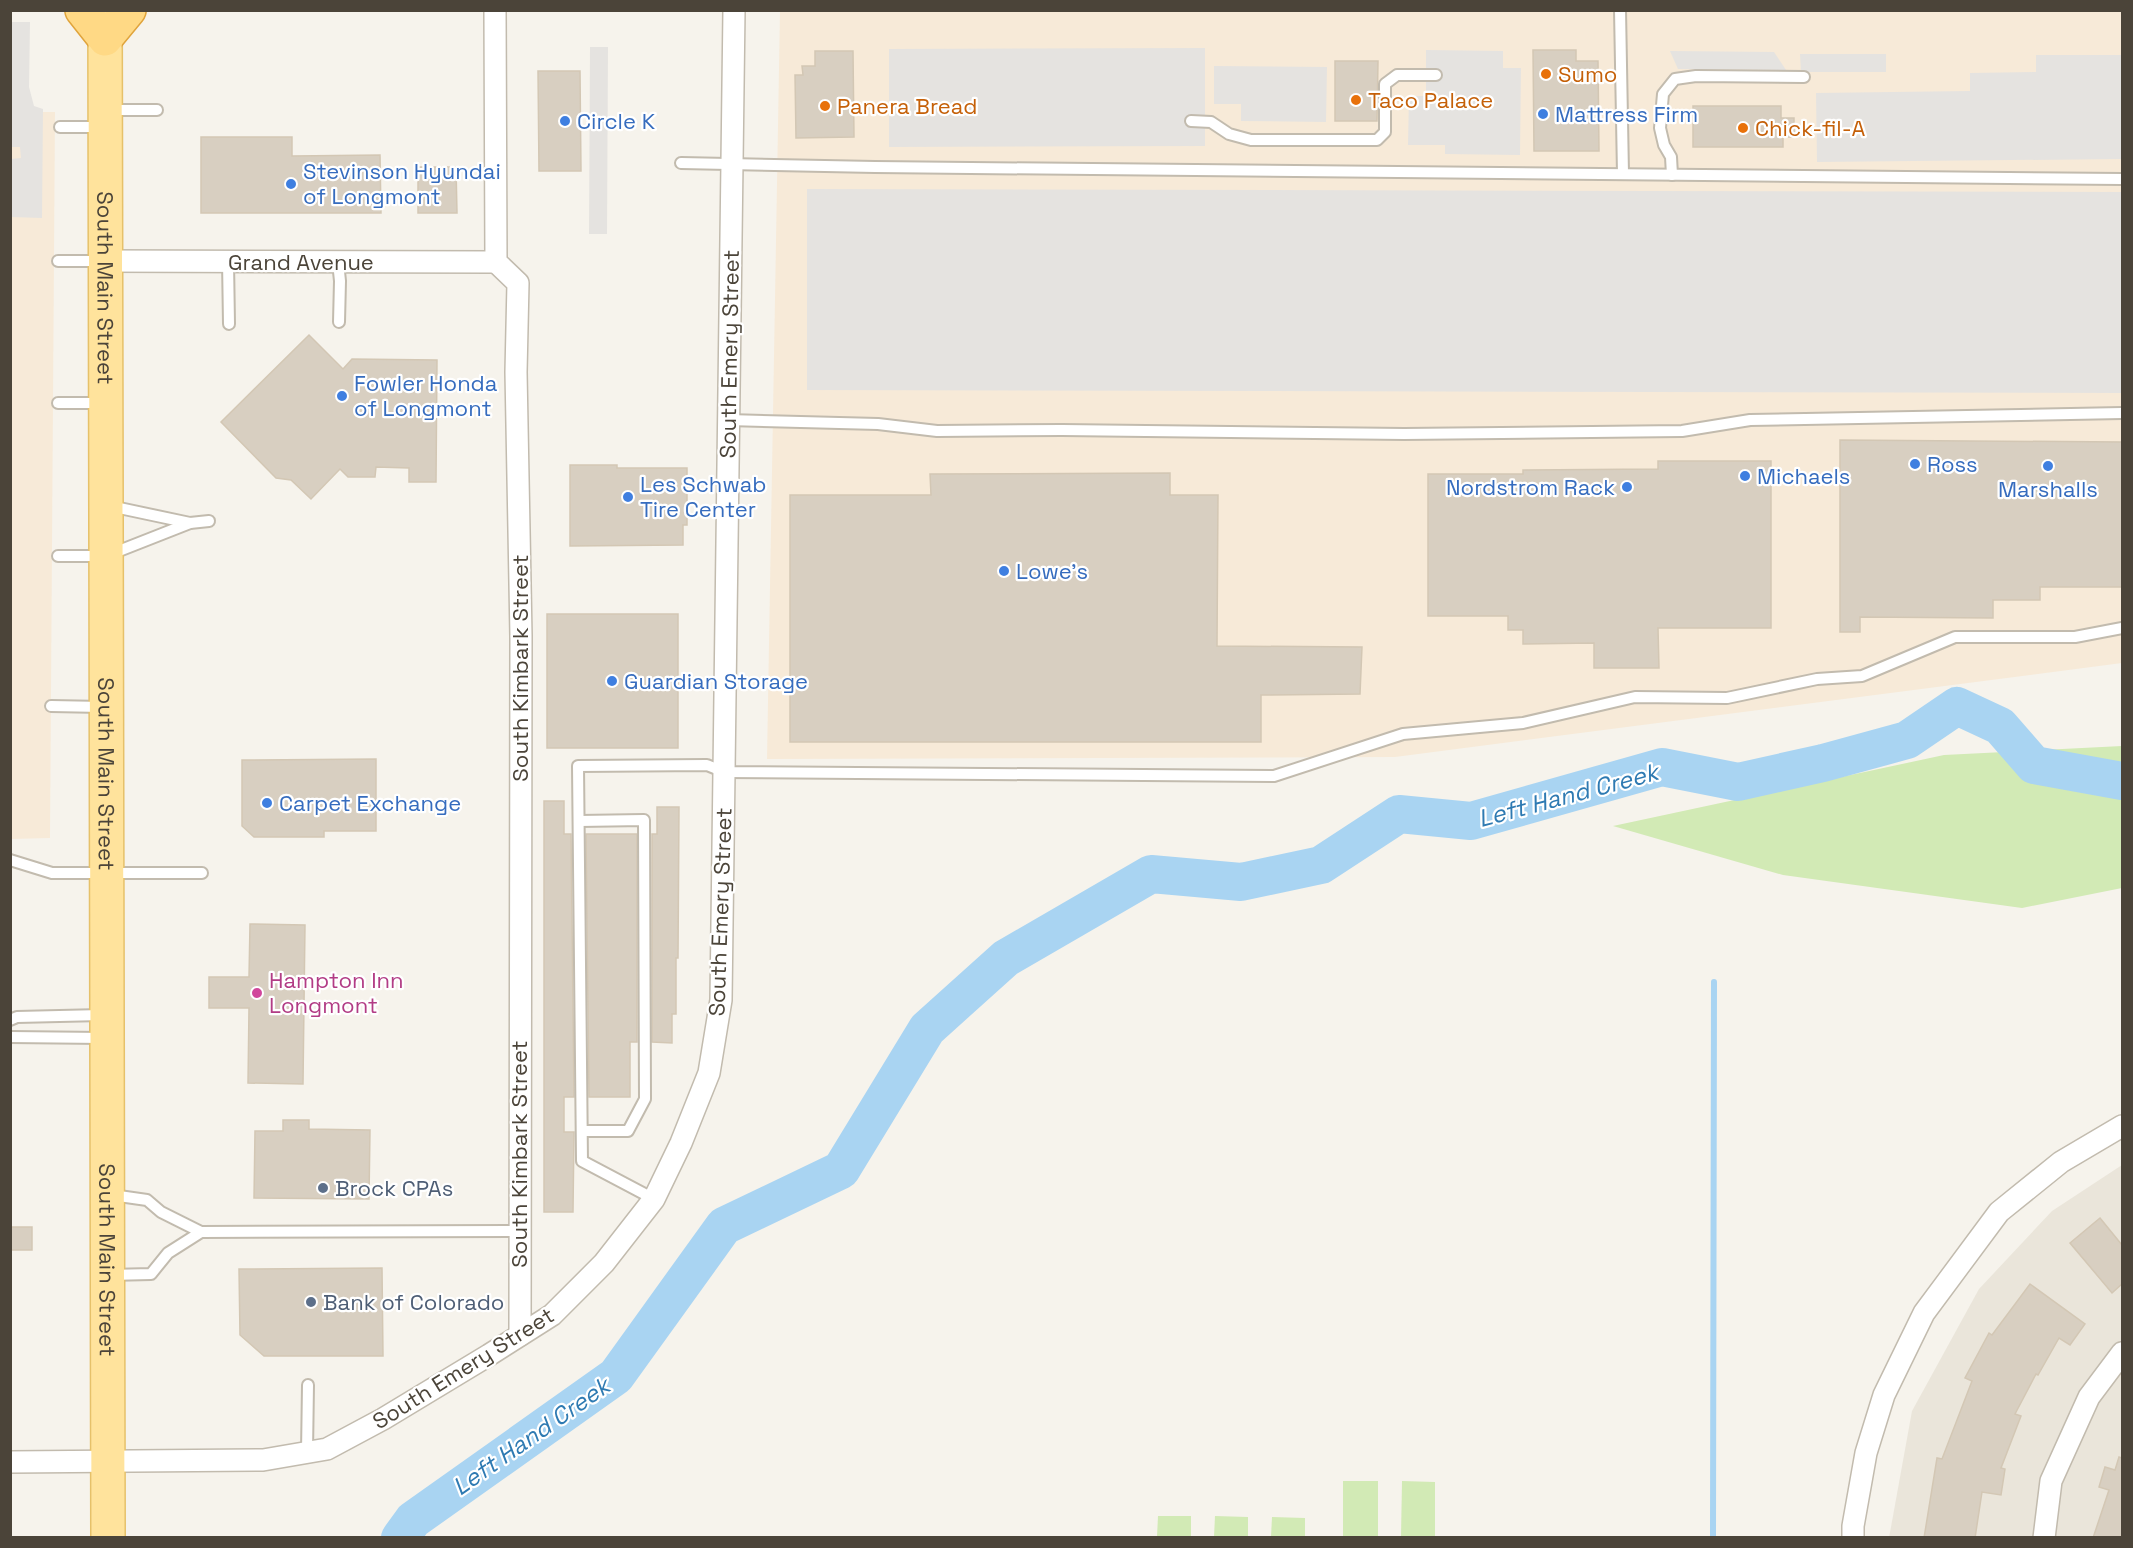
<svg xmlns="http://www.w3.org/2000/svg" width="2133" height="1548" font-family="'Space Grotesk',sans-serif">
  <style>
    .residential { fill: #eae5da }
    .commercial { fill: #f7ead8 }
    .green { fill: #d2eab5 }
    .parking { fill: #e5e3e0 }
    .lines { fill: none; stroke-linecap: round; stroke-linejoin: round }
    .stream { stroke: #a9d4f2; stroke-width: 6 }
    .river { stroke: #a9d4f2; stroke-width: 38 }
    .building { fill: #d8cfc1; stroke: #d3c7b4; stroke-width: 1.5 }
    .service-casing { stroke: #c2bbae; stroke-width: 14 }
    .minor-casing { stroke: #c2bbae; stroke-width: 24 }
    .primary-casing { stroke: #e6c16a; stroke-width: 36 }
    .trunk-casing { stroke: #e0a43c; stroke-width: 36 }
    .service { stroke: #fff; stroke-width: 10 }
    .minor { stroke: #fff; stroke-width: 21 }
    .primary { stroke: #ffe39c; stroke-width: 33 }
    .trunk { stroke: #ffd985; stroke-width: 33 }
    .food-dot { fill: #e8710a; stroke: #fff; stroke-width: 2 }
    .shop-dot { fill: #3f7fe0; stroke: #fff; stroke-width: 2 }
    .hotel-dot { fill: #d1479c; stroke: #fff; stroke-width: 2 }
    .service-dot { fill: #5c6f8a; stroke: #fff; stroke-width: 2 }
    .labels { text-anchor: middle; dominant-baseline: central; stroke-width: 4.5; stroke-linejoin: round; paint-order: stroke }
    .food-label { font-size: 22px; fill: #c56008; stroke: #fff; text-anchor: start }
    .shop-label { font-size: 22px; fill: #366cbe; stroke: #fff; text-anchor: start }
    .street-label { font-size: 22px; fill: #4b4439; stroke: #fff }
    .hotel-label { font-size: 22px; fill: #b23c85; stroke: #fff; text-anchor: start }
    .service-label { font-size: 22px; fill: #4e5e75; stroke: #fff; text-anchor: start }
    .water-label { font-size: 24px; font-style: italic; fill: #2e7ab2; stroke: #fff }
  </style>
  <rect width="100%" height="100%" fill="#f6f3ec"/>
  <!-- residential -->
  <path class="residential" d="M2122,1165V1537L1889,1538L1912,1411L1979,1289L2052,1211Z"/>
  <!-- commercial -->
  <g class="commercial">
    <path d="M780,11H2122V663L1395,757L767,759Z"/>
    <path d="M10,112H55L50,838L11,839Z"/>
  </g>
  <!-- green -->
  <g class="green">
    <path d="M2122,746V888L2022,908L1783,875L1613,826L1944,755Z"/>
    <rect x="1343" y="1481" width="35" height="56"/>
    <path d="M1402,1481L1435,1482V1537H1401Z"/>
    <path d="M1158,1516H1191V1537H1157Z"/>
    <path d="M1215,1516L1248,1517V1537H1214Z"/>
    <path d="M1272,1517L1305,1518V1537H1271Z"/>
  </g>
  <!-- parking -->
  <g class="parking">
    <path d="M11,22H30L29,87L34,106L43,109L42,218L11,217V159L21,158L20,147H11Z"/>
    <path d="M590,47H608L607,234H589Z"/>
    <path d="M1205,48V146L889,147V49Z"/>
    <path d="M1426,50L1503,51V68H1521L1520,155L1445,154V145H1408L1409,96H1426Z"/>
    <path d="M1670,51L1774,52L1786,70L1678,69Z"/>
    <path d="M1800,54H1886V72H1801Z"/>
    <path d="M2036,55H2122V159L1817,162L1816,93L1970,91V73L2036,72Z"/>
    <path d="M1214,66L1327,67L1326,122L1241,121V104H1214Z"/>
    <path d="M807,189L2122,192V393L807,390Z"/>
  </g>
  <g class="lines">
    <!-- stream -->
    <path class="stream" d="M1713,1538L1714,982"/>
    <!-- river -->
    <path class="river" d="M400,1538L413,1520L616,1376L724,1226L841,1170L927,1029L1006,958L1151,874L1241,882L1321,865L1399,814L1471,821L1662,767L1738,782L1823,763L1907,740L1957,706L2000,726L2034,765L2122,781"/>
  </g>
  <!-- building -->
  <g class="building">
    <path d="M1533,50H1576V61H1598L1599,151H1534Z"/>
    <path d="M815,51H853L854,137L796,138L795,75H803L802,66H815Z"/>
    <path d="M1335,61H1378L1377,121H1335Z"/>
    <path d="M538,71H580L581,171H539Z"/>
    <path d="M1693,106H1781V118H1794V137H1783V147H1693Z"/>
    <path d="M201,137H292V156L380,155L381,213H201Z"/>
    <path d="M418,167H456L457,213H418Z"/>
    <path d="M309,335L343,369L352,359L437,360L436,482H409V468L376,467L375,477H348L340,469L311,499L291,480L276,478L221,422Z"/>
    <path d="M1840,440L2122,442V587H2040V600H1993V618L1860,617V632H1840Z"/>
    <path d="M1658,461H1771V628H1658L1659,668H1594V643L1523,644V630H1508V616H1428V474H1523V470L1658,469Z"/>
    <path d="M570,465H617V468H687V525H683V545L570,546Z"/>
    <path d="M1170,473V495H1218L1217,646L1362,647L1360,694L1261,695V742H790V495H931L930,474Z"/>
    <rect x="547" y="614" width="131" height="134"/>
    <path d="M376,759V831H324V837H254L242,826V760Z"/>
    <path d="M544,801H564V834H571L574,1097H564V1132H574L573,1212H544Z"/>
    <path d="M657,807H679L678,958H676V1014H672V1043L652,1042V834H657Z"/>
    <path d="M586,834H637V1042H630V1097H589Z"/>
    <path d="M250,924L305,925L303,1084L248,1083L249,1008H209V977H249Z"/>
    <path d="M283,1120H309V1129L370,1130L369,1199L254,1198L255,1131H283Z"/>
    <path d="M2100,1218L2122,1245V1284L2112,1293L2070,1243Z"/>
    <rect x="10" y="1227" width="22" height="23"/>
    <path d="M382,1268L383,1356H264L240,1335L239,1269Z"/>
    <path d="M2030,1284L2085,1324L2070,1345L2059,1338L2038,1375L2036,1374L2015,1414L2021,1416L2001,1468L2005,1469L2001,1495L1982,1492L1975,1538H1924L1937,1458L1942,1459L1972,1381L1965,1378L1989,1333L1992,1335Z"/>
    <path d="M2119,1457L2122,1458V1538H2093L2109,1490L2099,1487L2105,1467L2115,1470Z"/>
  </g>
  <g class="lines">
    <defs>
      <g id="service">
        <path d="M1620,10L1623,174"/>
        <path d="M109,110H157"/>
        <path d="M1191,121L1211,122L1229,134L1251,140H1377L1385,132V84L1397,75H1436"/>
        <path d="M60,127H102"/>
        <path d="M681,163L875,167L2122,179"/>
        <path d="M1672,175L1671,157L1664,145L1660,128L1663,94L1675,79L1696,76L1804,77"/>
        <path d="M58,261H103"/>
        <path d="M228,261L229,324"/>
        <path d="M338,262L340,281L339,322"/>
        <path d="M58,403H103"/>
        <path d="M728,420L878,424L937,431L1062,430L1404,434L1682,431L1750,420L2122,413"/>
        <path d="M110,506L190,523"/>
        <path d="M58,556H106L190,523L209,521"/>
        <path d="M51,706L103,707"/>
        <path d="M579,821L644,820L645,1099L628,1131H582"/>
        <path d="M10,860L52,873H202"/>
        <path d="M10,1020L17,1017L102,1015"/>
        <path d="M10,1037L103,1038"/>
        <path d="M112,1195L147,1200L161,1212L201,1232L519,1231"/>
        <path d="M654,1199L582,1161L578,766L707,765L724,772L1274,776L1403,734L1523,723L1635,697L1727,698L1817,679L1862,676L1955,637H2075L2122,628"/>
        <path d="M109,1275L151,1274L168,1253L201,1232"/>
        <path d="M307,1452L308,1385"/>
      </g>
      <g id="minor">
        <path d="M495,10L496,262L518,283L516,372L521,636L520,1335"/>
        <path d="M106,261L496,262"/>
        <path d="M10,1462L263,1460L327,1449L383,1419L489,1355L552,1315L604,1263L654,1199L681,1143L709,1073L721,1000L734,10"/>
        <path d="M1853,1538V1526L1866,1453L1884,1395L1924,1313L1999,1212L2061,1162L2122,1126"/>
        <path d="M2044,1538L2051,1481L2089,1397L2122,1353"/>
      </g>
      <g id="primary">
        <path id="s1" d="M105,10L108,1538"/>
      </g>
      <path id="trunk" d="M82,10L105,39L129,10"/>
    </defs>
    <!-- service casing -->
    <use href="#service" class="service-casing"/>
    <!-- minor casing -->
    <use href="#minor" class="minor-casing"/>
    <!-- primary casing -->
    <use href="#primary" class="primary-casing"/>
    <!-- trunk casing -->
    <use href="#trunk" class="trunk-casing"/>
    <!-- service -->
    <use href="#service" class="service"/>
    <!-- minor -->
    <use href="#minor" class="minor"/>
    <!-- primary -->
    <use href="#primary" class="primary"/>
    <!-- trunk -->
    <use href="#trunk" class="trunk"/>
  </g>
  <!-- markers -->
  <g class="food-dot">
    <circle cx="1546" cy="74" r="6"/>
    <circle cx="1356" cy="100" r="6"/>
    <circle cx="825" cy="106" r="6"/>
    <circle cx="1743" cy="128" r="6"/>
  </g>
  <g class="shop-dot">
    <circle cx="1543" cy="114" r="6"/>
    <circle cx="565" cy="121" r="6"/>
    <circle cx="291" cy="184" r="6"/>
    <circle cx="342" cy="396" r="6"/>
    <circle cx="1915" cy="464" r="6"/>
    <circle cx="2048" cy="466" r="6"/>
    <circle cx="1745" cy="476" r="6"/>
    <circle cx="1627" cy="487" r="6"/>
    <circle cx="628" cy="497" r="6"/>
    <circle cx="1004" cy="571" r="6"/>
    <circle cx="612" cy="681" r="6"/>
    <circle cx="267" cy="803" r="6"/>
  </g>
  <circle class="hotel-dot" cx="257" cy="993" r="6"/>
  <g class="service-dot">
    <circle cx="323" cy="1188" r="6"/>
    <circle cx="311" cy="1302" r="6"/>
  </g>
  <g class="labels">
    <!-- food labels -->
    <g class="food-label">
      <text x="1558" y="74">Sumo</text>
      <text x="1368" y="100">Taco Palace</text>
      <text x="837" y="106">Panera Bread</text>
      <text x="1755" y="128">Chick-fil-A</text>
    </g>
    <!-- shop labels -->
    <g class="shop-label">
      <text x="1555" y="114">Mattress Firm</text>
      <text x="577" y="121">Circle K</text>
      <text x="303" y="171">Stevinson Hyundai<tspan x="303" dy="25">of Longmont</tspan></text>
      <text x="354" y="383">Fowler Honda<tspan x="354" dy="25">of Longmont</tspan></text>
      <text x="1927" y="464">Ross</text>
      <text x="1757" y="476">Michaels</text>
      <text x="640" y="484">Les Schwab<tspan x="640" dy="25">Tire Center</tspan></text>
      <text x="1615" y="487" text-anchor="end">Nordstrom Rack</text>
      <text x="2048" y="489" text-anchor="middle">Marshalls</text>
      <text x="1016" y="571">Lowe's</text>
      <text x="624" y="681">Guardian Storage</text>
      <text x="279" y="803">Carpet Exchange</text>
    </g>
    <!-- street labels -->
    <g class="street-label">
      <text x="301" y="262">Grand Avenue</text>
      <text stroke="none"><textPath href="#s1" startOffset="278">South Main Street</textPath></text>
      <text transform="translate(729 354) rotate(-89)">South Emery Street</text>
      <text transform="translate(520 668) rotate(-90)">South Kimbark Street</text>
      <text stroke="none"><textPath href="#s1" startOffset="764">South Main Street</textPath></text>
      <text transform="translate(720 912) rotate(-88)">South Emery Street</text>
      <text transform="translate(519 1154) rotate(-90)">South Kimbark Street</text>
      <text stroke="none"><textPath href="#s1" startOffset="1250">South Main Street</textPath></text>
      <text transform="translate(463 1368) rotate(-32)">South Emery Street</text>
    </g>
    <!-- hotel labels -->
    <g class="hotel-label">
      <text x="269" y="980">Hampton Inn<tspan x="269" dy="25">Longmont</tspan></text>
    </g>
    <!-- service labels -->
    <g class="service-label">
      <text x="335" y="1188">Brock CPAs</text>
      <text x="323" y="1302">Bank of Colorado</text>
    </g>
    <!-- water labels -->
    <g class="water-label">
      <text transform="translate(1568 795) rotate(-15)">Left Hand Creek</text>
      <text transform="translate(531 1436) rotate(-35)">Left Hand Creek</text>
    </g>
  </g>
  <!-- border -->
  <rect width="2133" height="1548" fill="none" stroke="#4b4439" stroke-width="24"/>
</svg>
